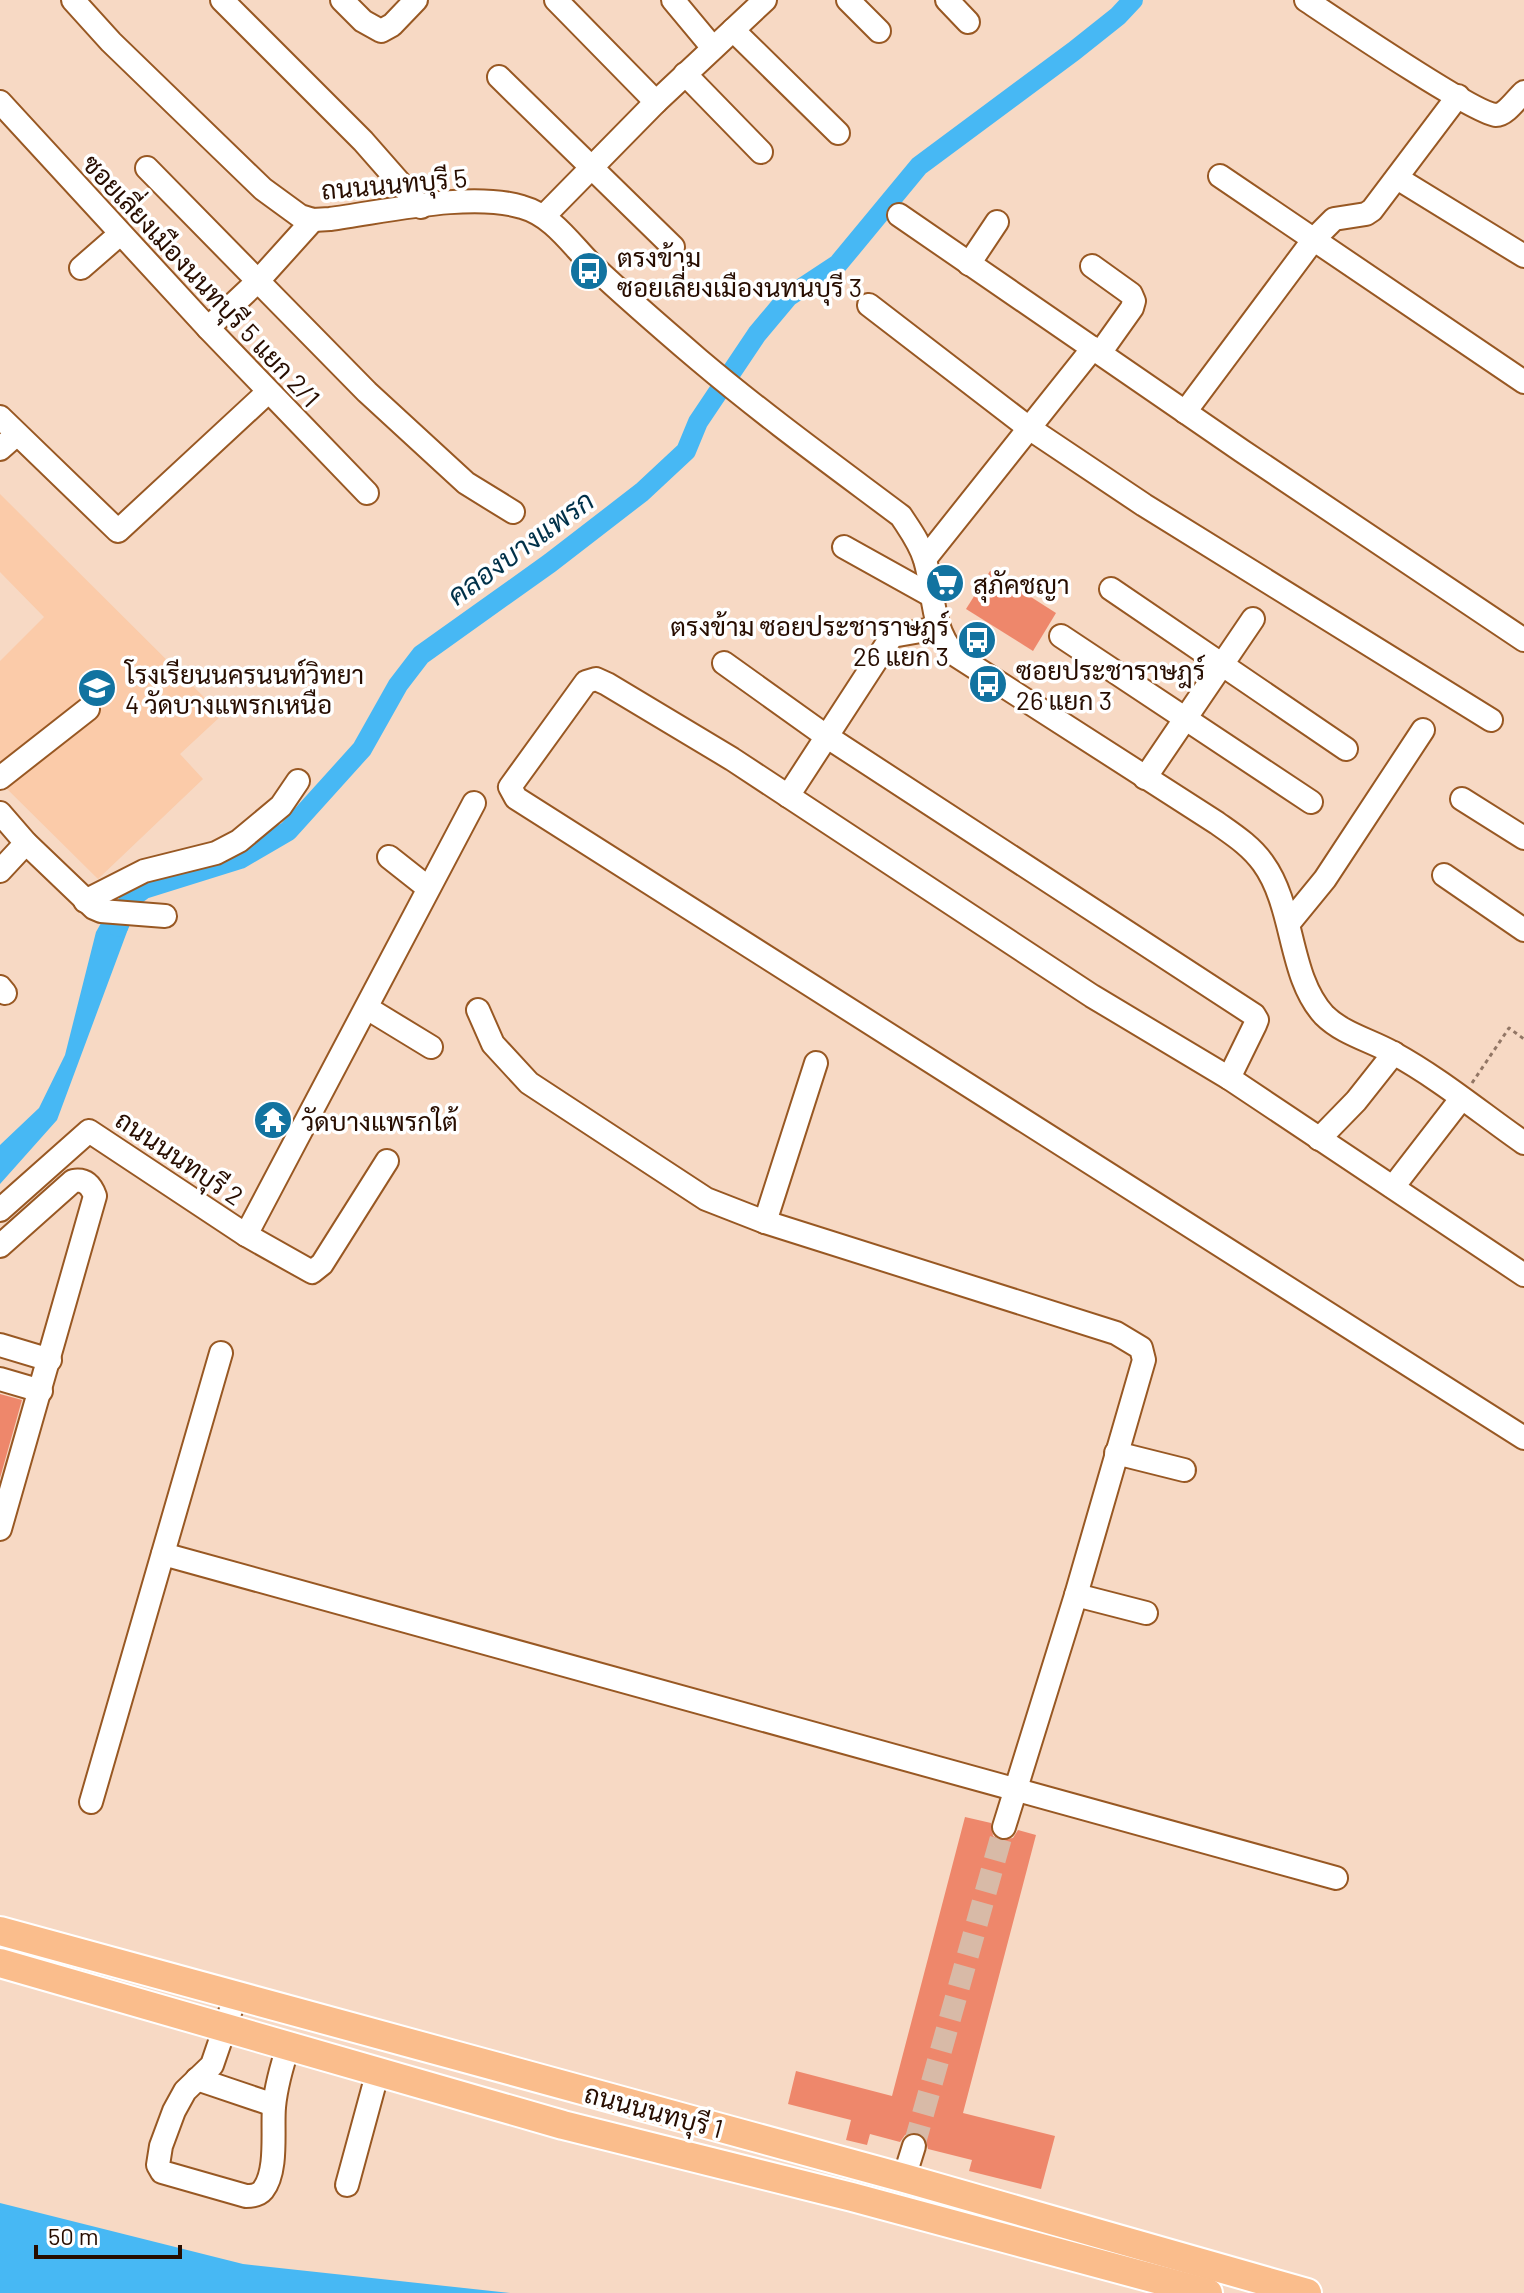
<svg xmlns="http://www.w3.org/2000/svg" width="1524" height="2293" font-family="Barlow,Sarabun,sans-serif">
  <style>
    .built { fill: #fbcba9 }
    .water { fill: #47b8f4 }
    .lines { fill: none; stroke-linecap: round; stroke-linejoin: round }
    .canal { stroke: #47b8f4; stroke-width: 20 }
    .building { fill: #ee876b }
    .minor-tunnel { stroke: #d8baa7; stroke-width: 22; stroke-dasharray: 22 11; stroke-linecap: butt }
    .minor-casing { stroke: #985823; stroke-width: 26 }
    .major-casing { stroke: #fff; stroke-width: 32 }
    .path { stroke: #927665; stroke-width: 3; stroke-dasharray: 4 4; stroke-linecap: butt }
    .minor { stroke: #fff; stroke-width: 22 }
    .major { stroke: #fabd8c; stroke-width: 28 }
    .labels { text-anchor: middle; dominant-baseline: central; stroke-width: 7; stroke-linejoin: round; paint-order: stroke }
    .street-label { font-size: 26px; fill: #270d00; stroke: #fff }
    .poi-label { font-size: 26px; fill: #270d00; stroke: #fff; text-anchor: start }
    .water-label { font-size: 28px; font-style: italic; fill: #003149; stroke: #fff }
  </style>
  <rect width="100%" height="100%" fill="#f7d9c4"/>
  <!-- built -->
  <path class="built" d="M0,494L222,715L180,754L203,779L98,879L0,782V661L44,617L0,572Z"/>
  <!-- water -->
  <g class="water">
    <path d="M105,916L131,921L57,1120L0,1184V1145L39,1108L65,1055L96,932Z"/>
    <path d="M0,2203L243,2264L510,2293H0Z"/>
  </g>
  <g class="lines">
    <!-- canal -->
    <path class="canal" d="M118,927L129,900L144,889L240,859L288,831L362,749L398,685L421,655L550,563L642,492L686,451L698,422L757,334L788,297L838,264L919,166L1074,51L1118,16L1133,0"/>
  </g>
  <!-- building -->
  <g class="building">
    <path d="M990,571L1056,613L1033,651L966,609Z"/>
    <path d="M0,1394L22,1400L0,1478Z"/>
    <path d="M965,1817L991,1823L993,1836L1001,1840L1013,1838L1018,1830L1036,1835L963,2113L1055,2136L1041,2189L969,2171L972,2160L928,2149L925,2137L917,2132L905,2135L900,2142L870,2134L867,2145L846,2140L851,2120L788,2104L796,2071L892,2096Z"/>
  </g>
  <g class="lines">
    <!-- minor-tunnel -->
    <path class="minor-tunnel" d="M914,2146L1004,1827"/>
    <defs>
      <g id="minor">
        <path d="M73,0L111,42L263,189L300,216L313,220L330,219C384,212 470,191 522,207C554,216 572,246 595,268C629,300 664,330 699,360C764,415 833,465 901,516C910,530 920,543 925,560C935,594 930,625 954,654L1217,823C1234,835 1251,846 1263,863C1295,907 1288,976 1324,1015C1343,1034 1370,1040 1393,1053C1439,1078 1481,1113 1524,1143"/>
        <path d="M222,0L363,141L421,207"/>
        <path d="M342,0L363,21L381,31L392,25L416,0"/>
        <path d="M556,0L656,102"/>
        <path d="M673,0L713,48"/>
        <path d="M848,0L879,31"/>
        <path d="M947,0L968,22"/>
        <path d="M1306,0C1333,18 1475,114 1496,115C1506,115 1517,98 1524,92"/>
        <path d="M733,30L838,133"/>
        <path d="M685,74L761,152"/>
        <path d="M499,77L673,247"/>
        <path d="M0,102L208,328L367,493"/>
        <path d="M147,168L367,392L466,483L513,512"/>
        <path d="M1220,176L1524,382"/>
        <path d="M1397,178L1524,256"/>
        <path d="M899,215L1242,451L1524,640"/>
        <path d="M544,216L656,102L765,0"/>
        <path d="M969,264L997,222"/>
        <path d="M1092,266L1131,294L1134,301L1132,308L1100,353"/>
        <path d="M81,268L120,234"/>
        <path d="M869,305L1029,428L1144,505L1491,720"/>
        <path d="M208,328L258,281L313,220"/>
        <path d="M1185,412L1314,239L1334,219L1366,214L1372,210L1458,96"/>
        <path d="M0,417L118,531L268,392"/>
        <path d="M0,449L17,434"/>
        <path d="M844,547L932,596"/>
        <path d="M925,559L1093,348"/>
        <path d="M1111,589L1346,749"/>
        <path d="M1061,636L1311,802"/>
        <path d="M724,663L826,736L1254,1015L1257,1020L1255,1025L1229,1078"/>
        <path d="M0,778L88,709"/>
        <path d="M1145,778L1253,619"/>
        <path d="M788,796L892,636L938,628"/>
        <path d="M1462,799L1524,838"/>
        <path d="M0,813L26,843L94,908L101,911L165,916"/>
        <path d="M389,857L427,887"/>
        <path d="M0,871L26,843"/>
        <path d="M1444,875L1524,930"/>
        <path d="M85,901L144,871L216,853L239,841L281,806L298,781"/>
        <path d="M1289,923L1325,879L1423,730"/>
        <path d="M0,987L5,993"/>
        <path d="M367,1008L431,1047"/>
        <path d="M478,1010L493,1044L529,1083L706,1199L765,1222L1116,1333L1141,1348L1144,1360L1076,1595L1004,1827"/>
        <path d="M1319,1139L1356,1101L1394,1053"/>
        <path d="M1393,1187L1461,1099"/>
        <path d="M0,1210L89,1131L246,1235L312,1272L322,1264L387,1161"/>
        <path d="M765,1222L816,1063"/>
        <path d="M246,1235L474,803"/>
        <path d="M0,1246L73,1181C85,1179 91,1185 95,1196L0,1529"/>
        <path d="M1524,1275L1229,1078L1092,996L732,759L607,684L596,679L586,682L510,787L516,798L1524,1438"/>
        <path d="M0,1345L50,1360"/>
        <path d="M0,1379L41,1391"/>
        <path d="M1116,1453L1184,1470"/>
        <path d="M163,1554L1336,1878"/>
        <path d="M1076,1595L1146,1613"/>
        <path d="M91,1802L221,1353"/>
        <path d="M236,1995L212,2065L185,2091L174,2111L161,2146L158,2165L162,2172L246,2196C253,2196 259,2195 263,2190C278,2171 272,2130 274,2107C276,2086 282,2065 289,2044"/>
        <path d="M197,2079L274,2105"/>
        <path d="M904,2178L914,2146"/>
        <path d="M347,2185L378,2071"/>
      </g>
      <g id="major">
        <path d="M0,1931L904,2178L1307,2293"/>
        <path d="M0,1963L563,2125L852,2197L1208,2293"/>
      </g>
    </defs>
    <!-- minor casing -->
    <use href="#minor" class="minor-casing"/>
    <!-- major casing -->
    <use href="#major" class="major-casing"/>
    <!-- path -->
    <path class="path" d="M1472,1083L1509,1028L1524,1039"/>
    <!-- minor -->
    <use href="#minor" class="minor"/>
    <!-- major -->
    <use href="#major" class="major"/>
  </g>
  <!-- icons -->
  <defs>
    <symbol id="bus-disc" viewBox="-11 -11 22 22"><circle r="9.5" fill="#1273a0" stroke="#fff"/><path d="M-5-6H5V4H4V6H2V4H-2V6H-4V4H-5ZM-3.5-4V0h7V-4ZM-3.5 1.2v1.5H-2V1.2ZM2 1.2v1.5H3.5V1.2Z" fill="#fff"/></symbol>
    <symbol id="supermarket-disc" viewBox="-11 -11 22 22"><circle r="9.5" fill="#1273a0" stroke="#fff"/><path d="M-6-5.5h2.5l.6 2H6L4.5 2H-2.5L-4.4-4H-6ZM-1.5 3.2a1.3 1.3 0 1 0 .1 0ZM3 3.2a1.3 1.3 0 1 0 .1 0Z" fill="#fff"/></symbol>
    <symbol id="school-disc" viewBox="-11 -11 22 22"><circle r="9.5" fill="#1273a0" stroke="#fff"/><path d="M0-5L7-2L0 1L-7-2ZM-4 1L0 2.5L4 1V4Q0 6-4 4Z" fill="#fff"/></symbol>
    <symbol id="temple-disc" viewBox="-11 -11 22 22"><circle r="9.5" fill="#1273a0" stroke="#fff"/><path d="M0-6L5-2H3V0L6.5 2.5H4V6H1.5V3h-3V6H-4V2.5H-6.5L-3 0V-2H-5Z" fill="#fff"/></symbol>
  </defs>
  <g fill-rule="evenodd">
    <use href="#bus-disc" x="567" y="249" width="44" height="44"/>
    <use href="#supermarket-disc" x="923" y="561" width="44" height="44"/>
    <use href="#bus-disc" x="955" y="618" width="44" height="44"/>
    <use href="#bus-disc" x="966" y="662" width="44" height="44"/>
    <use href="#school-disc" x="75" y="666" width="44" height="44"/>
    <use href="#temple-disc" x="251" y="1098" width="44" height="44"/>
  </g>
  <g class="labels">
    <!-- street labels -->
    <g class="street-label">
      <text transform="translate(394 183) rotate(-5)">ถนนนนทบุรี 5</text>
      <text transform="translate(202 280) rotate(47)">ซอยเลี่ยงเมืองนนทบุรี 5 แยก 2/1</text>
      <text transform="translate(180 1157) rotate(34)">ถนนนนทบุรี 2</text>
      <text transform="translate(654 2110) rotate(15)">ถนนนนทบุรี 1</text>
    </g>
    <!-- poi labels -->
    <g class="poi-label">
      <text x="617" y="256">ตรงข้าม<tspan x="617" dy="30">ซอยเลี่ยงเมืองนทนบุรี 3</tspan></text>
      <text x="973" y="583">สุภัคชญา</text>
      <text x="949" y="625" text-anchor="end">ตรงข้าม ซอยประชาราษฎร์<tspan x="949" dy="30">26 แยก 3</tspan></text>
      <text x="1016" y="669">ซอยประชาราษฎร์<tspan x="1016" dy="30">26 แยก 3</tspan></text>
      <text x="125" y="673">โรงเรียนนครนนท์วิทยา<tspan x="125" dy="30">4 วัดบางแพรกเหนือ</tspan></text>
      <text x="301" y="1120">วัดบางแพรกใต้</text>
    </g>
    <!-- water labels -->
    <g class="water-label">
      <text transform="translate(520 547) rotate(-36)">คลองบางแพรก</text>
    </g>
  </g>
  <!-- scale -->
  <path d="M36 2245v12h144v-12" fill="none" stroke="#270d00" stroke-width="4"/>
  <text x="48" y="2245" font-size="24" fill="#270d00" stroke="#ffffff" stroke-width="6" paint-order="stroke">50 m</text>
</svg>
